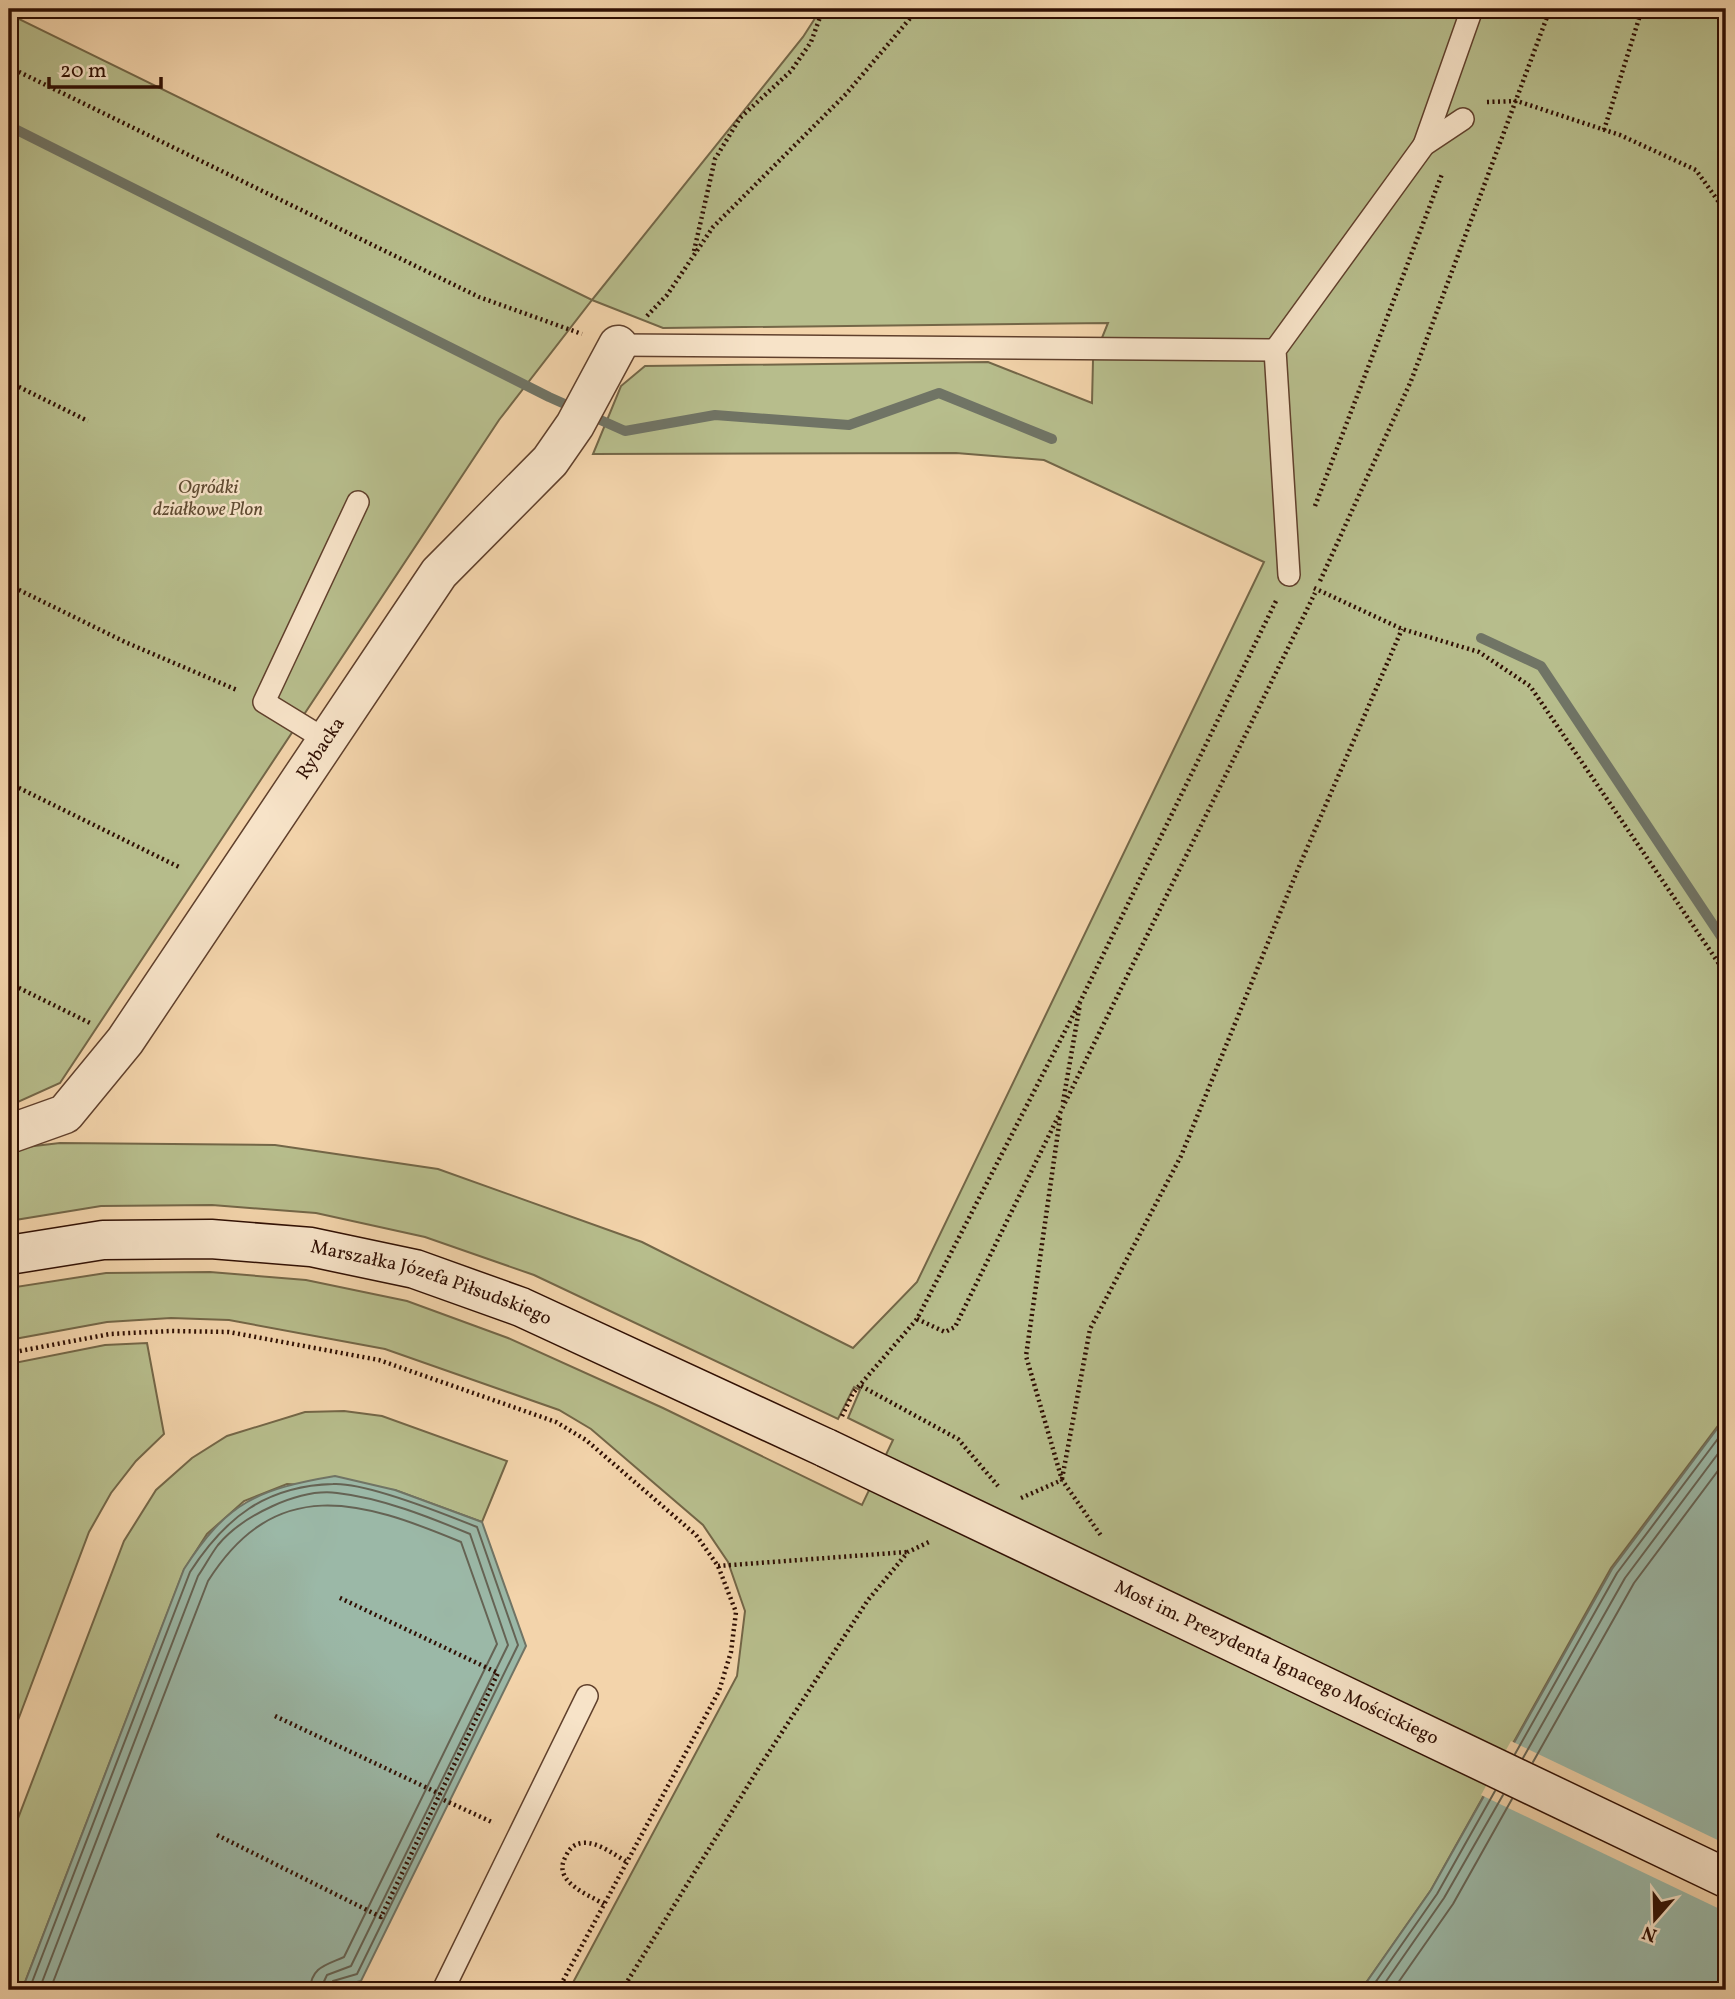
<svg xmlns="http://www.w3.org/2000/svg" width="1735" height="1999" font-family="Vollkorn,serif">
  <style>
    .green { fill: #b7bd8c; stroke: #736647; stroke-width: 2 }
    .water { fill: #9bb8a7; stroke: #707465; stroke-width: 2 }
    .pier { fill: #f3d4ab }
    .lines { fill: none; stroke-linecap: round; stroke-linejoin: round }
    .shore { stroke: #656354; stroke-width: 2 }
    .stream { stroke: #707465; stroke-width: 10 }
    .service-casing { stroke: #60402c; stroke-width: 24 }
    .minor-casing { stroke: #60402c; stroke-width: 41 }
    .secondary-casing { stroke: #2f0e02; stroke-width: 41 }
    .path { stroke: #2f0e02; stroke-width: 4.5; stroke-dasharray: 2 3.5; stroke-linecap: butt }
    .service { stroke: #f7e3c8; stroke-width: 21 }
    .minor { stroke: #f7e3c8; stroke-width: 38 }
    .secondary { stroke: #f7e3c8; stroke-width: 38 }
    .secondary-bridge-casing { stroke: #2f0e02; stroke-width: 41; stroke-linecap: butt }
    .secondary-bridge { stroke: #f7e3c8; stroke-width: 38 }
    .labels { text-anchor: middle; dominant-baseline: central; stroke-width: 5; stroke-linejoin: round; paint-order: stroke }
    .park-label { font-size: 19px; font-style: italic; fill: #5f4b32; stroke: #f7e3c8 }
    .street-label { font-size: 19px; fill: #2f0e02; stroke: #f7e3c8 }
  </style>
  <rect width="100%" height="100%" fill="#f3d4ab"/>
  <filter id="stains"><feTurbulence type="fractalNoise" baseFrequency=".00286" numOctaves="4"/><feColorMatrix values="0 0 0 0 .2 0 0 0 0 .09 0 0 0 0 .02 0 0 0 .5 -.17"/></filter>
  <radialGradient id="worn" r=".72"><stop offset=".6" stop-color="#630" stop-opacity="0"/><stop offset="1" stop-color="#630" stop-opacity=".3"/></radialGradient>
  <!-- green -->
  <g class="green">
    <path d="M821,9H1726V1415L1611,1568L1431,1890L1361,1990H569L737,1676L745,1611L728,1562L703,1525L591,1429L559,1410L385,1349L229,1320L171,1318L107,1322L9,1340V1288L106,1273L210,1272L306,1280L407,1301L508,1338L663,1408L862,1505L893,1440L848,1418L860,1390L854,1387L838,1419L534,1275L425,1237L316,1213L212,1205L101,1206L9,1221V1149L60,1143L275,1145L438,1169L642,1242L853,1348L917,1282L1264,562L1044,460L956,453L593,454L621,386L645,366L988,362L1092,403L1093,360L1108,323L663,328L592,300L499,420L60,1083L9,1106V14L592,300L803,37Z"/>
    <path d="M147,1343L164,1434L136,1461L111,1493L89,1532L9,1744V1364L105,1345Z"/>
    <path d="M344,1411L382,1416L507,1461L482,1522L395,1490L287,1484L244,1501L207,1534L184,1570L22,1990H9V1842L124,1541L156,1490L192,1458L227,1436L305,1412Z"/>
  </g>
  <!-- water -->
  <g class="water">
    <path d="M1726,1417V1990H1361L1431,1890L1612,1569Z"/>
    <path d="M335,1476L395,1490L482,1522L526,1646L361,1981L323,1990H22L184,1569C227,1502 258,1489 335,1476Z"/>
  </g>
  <!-- pier -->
  <path class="pier" d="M1511,1741L1726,1844V1912L1481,1795Z"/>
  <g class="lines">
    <!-- shore -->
    <g class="shore">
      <path d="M1515,1754L1617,1573L1726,1428"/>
      <path d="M1523,1758L1625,1578L1726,1443"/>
      <path d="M1533,1762L1634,1583L1726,1460"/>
      <path d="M29,1990L190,1572C225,1518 265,1486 333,1484C365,1482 445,1514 477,1527L518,1645L357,1974L333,1981L329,1990"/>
      <path d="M39,1990L198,1576C205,1566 211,1554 218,1545C242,1516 299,1488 337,1493C382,1498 429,1517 470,1534L508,1645L351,1966L327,1975L320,1990"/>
      <path d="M50,1990L208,1581C276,1474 360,1500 461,1542L497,1644L344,1957C326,1965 311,1967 310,1990"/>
      <path d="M1370,1990L1437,1894L1495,1791"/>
      <path d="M1380,1990L1444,1898L1503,1795"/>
      <path d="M1393,1990L1453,1904L1512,1799"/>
    </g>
    <!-- stream -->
    <g class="stream">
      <path d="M9,126L549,397L625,431L715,415L849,425L939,393L1052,439"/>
      <path d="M1481,638L1541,666L1726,944"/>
    </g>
    <defs>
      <g id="service">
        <path d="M1424,145L1472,9"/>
        <path d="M618,345L1275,350"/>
        <path d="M1289,575L1275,350L1424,145L1463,119"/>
        <path d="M326,740L264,702L358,502"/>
        <path d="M443,1990L587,1696"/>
      </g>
      <g id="minor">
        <path id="s1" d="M9,1134L65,1114L125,1041L439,573L550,461L575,425L618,345"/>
      </g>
      <g id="secondary">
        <path id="s2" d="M9,1255L103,1240L211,1239L311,1247L415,1269L521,1307L826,1448"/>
      </g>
    </defs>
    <!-- service casing -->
    <use href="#service" class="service-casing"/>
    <!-- minor casing -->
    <use href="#minor" class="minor-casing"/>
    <!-- secondary casing -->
    <use href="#secondary" class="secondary-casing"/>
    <!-- path -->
    <g class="path">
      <path d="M9,67L479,297L582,334"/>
      <path d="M1487,102L1517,101L1620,135L1696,170L1726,212"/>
      <path d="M1604,130L1642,9"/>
      <path d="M694,251L715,159L740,118L791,71L811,42L823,9"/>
      <path d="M647,316L667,295L713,227L846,94L918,9"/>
      <path d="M9,382L88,421"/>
      <path d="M1315,506L1442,174"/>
      <path d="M1320,581L1411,381L1550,9"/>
      <path d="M9,585L125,642L237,690"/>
      <path d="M1314,588L1402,629L1479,652L1530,686L1726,974"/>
      <path d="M9,783L181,868"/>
      <path d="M9,983L90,1023"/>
      <path d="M1063,1102L1080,1004"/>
      <path d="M1060,1118L1026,1356L1062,1480L1102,1537"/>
      <path d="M917,1319L945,1332L955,1327L1315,593"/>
      <path d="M9,1353L110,1334L171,1331L229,1332L379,1360L556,1422L586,1440L696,1535L718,1566L736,1612L731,1652L719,1691L558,1990"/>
      <path d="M861,1386L958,1439L998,1486"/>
      <path d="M842,1416L853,1393L917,1319L1081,1000L1276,601"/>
      <path d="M1062,1479L1090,1329L1181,1156L1298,869L1402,629"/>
      <path d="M1021,1498L1062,1480"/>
      <path d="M718,1566L907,1552"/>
      <path d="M9,1625H10"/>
      <path d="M275,1716L440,1794"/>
      <path d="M444,1800L494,1823"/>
      <path d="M217,1835L381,1917L498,1673L338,1597"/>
      <path d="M604,1904C587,1894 551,1881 566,1856C569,1849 574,1844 582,1843C597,1841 615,1855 627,1862"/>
      <path d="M622,1990L760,1766L868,1600L908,1552L931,1541"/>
    </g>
    <!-- service -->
    <use href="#service" class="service"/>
    <!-- minor -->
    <use href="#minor" class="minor"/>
    <!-- secondary -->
    <use href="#secondary" class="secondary"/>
    <defs>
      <g id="secondary-bridge">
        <path id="s3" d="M826,1448L1726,1878"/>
      </g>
    </defs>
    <!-- secondary-bridge casing -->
    <use href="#secondary-bridge" class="secondary-bridge-casing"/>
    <!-- secondary-bridge -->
    <use href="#secondary-bridge" class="secondary-bridge"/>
  </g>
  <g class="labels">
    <!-- park labels -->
    <g class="park-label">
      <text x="208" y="488">Ogródki<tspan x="208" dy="22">działkowe Plon</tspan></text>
    </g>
    <!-- street labels -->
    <g class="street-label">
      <text stroke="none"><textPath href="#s1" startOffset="506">Rybacka</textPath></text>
      <text stroke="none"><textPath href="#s2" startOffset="429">Marszałka Józefa Piłsudskiego</textPath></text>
      <text stroke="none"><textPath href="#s3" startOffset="499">Most im. Prezydenta Ignacego Mościckiego</textPath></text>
    </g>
  </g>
  <!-- margin -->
  <rect width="1735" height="1999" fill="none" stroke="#f3d4ab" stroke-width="35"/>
  <rect x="10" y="10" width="1714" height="1978" fill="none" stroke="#2f0e02" stroke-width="3.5"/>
  <rect x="18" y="18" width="1700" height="1964" fill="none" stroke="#2f0e02" stroke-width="2"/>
  <!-- north arrow -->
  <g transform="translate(1655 1919) rotate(200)" stroke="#f7e3c8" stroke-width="5" paint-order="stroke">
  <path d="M0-5L12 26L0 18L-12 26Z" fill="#2f0e02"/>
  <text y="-10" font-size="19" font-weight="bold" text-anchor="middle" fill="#2f0e02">N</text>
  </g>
  <!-- scale -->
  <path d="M49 77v10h112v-10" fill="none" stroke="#2f0e02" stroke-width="3.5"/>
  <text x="60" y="77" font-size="21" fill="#2f0e02" stroke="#f7e3c8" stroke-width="5" paint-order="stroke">20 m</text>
  <rect width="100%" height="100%" filter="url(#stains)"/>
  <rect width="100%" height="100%" fill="url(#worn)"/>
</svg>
